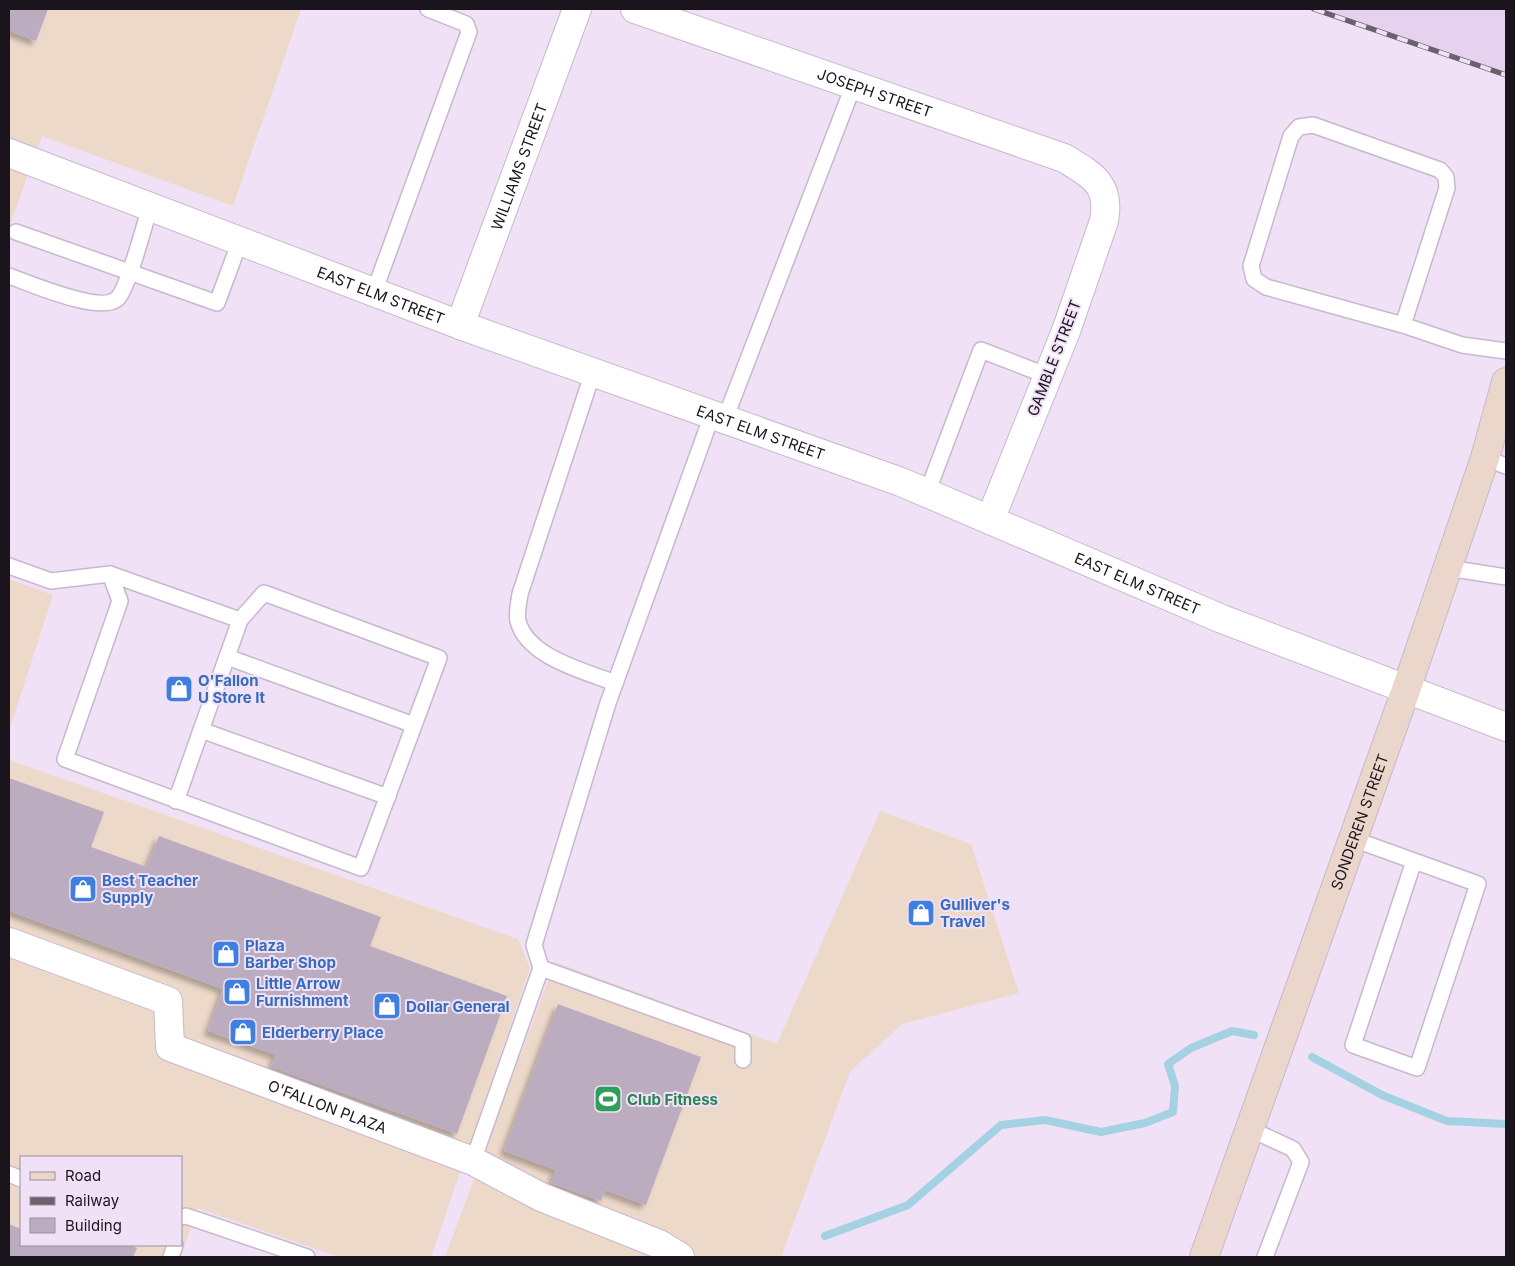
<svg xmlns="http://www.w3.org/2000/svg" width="1515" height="1266" font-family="Inter,sans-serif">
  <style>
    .commercial { fill: #edd9ca; fill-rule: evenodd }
    .built { fill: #e6d2ef }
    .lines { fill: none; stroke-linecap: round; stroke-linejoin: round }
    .stream { stroke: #a5d2e3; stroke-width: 8 }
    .building { fill: #bcacc0; filter: url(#shadow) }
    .lane-casing { stroke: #c7b8cd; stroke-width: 18 }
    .street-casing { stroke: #c7b8cd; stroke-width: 30 }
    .secondary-casing { stroke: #c7b8cd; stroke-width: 30 }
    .lane { stroke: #fff; stroke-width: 15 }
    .street { stroke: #fff; stroke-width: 28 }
    .secondary { stroke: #ebd6cb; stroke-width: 28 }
    .rail-casing { stroke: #6a616d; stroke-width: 5.5 }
    .rail { stroke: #f0e1f7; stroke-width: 4; stroke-dasharray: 11; stroke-linecap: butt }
    .labels { text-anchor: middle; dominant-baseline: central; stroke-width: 4; stroke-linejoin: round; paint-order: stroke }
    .street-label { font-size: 15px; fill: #1a151c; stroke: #f0e1f7 }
    .shop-label { font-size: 15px; font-weight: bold; fill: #366cbe; stroke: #f0e1f7; text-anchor: start }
    .leisure-label { font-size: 15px; font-weight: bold; fill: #27864d; stroke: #f0e1f7; text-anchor: start }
  </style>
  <defs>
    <filter id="shadow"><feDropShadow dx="-4.5" dy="4.5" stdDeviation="2.5" flood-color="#0004"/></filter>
  </defs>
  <rect width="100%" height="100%" fill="#f0e1f7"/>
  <!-- commercial -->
  <g class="commercial">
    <path d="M9,9H301L233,206L42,136L9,228Z"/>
    <path d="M9,579L53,595L9,731Z"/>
    <path d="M9,760L518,939L530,968L431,1257H339L197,1208L181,1257H9ZM21,1157H181V1245H21Z"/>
    <path d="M880,811L971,844L1019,993L902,1024L850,1072L781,1257H445L555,962L777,1044Z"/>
  </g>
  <!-- built -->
  <path class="built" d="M1314,9H1506V75Z"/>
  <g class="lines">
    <!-- stream -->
    <g class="stream">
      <path d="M1312,1057L1382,1095L1447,1121L1506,1124"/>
      <path d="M825,1236L908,1205L1001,1125L1045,1120L1101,1132L1145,1123L1173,1112L1175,1086L1168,1064L1191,1048L1232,1031L1254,1035"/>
    </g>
  </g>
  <!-- building -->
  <g class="building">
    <path d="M9,9H48L36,41L9,31Z"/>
    <path d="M9,778L104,812L91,847L147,867L159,836L381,917L370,946L507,996L457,1134L271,1067L276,1055L208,1031L223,989L9,911Z"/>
    <path d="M558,1004L701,1057L646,1205L605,1190L601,1201L551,1183L556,1170L504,1151Z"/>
    <path d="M9,1224L21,1229V1245H129L137,1248L133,1257H9Z"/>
  </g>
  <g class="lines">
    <defs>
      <g id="lane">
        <path d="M16,232L217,303L240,241"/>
        <path d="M9,276C29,283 102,315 118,298C129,285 144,226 150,207"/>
        <path d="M374,292L469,32L466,24L428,9"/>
        <path d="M1403,325L1447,188L1446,177L1440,170L1313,125L1299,127L1291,136L1251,266L1254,279L1266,287L1403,325L1462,345L1506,351"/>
        <path d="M593,372L520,594C519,602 516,614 518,621C527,657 584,671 615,683"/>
        <path d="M725,419L854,84"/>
        <path d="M1485,458L1506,466"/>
        <path d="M927,493L981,350L1048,376"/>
        <path d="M9,566L51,581L110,574L240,620L176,801"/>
        <path d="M1448,568L1506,577"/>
        <path d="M110,574L120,601L65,759L361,868L439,658L264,593L240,620"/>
        <path d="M227,657L414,725"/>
        <path d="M201,730L388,797"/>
        <path d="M1353,839L1478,884L1417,1068L1353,1045L1414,861"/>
        <path d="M541,968L534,945L608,703L712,415"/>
        <path d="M1250,1129L1293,1149L1301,1162L1265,1257"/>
        <path d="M473,1161L541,968L743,1041V1060"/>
        <path d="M9,1174L21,1179"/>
        <path d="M181,1217L186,1216L307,1257"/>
        <path d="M171,1257L175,1245"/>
      </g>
      <g id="street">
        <path id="s1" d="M635,9L1064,158C1092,175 1111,184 1104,221L1066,331L990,520"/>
        <path id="s2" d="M9,153L460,325L901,482L1222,619L1506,727"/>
        <path id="s3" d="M460,325L577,9"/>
        <path id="s4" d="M9,942L168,1001L170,1047L473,1161L541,1197L659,1244L680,1257"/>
      </g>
      <g id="secondary">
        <path id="s5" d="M1204,1257L1406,690L1485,458L1506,382"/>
      </g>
    </defs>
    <!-- lane casing -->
    <use href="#lane" class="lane-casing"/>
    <!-- street casing -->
    <use href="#street" class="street-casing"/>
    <!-- secondary casing -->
    <use href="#secondary" class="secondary-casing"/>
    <!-- lane -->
    <use href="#lane" class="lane"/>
    <!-- street -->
    <use href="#street" class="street"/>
    <!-- secondary -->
    <use href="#secondary" class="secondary"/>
    <defs>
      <path id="rail" d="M1314,9L1506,75"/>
    </defs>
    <!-- rail casing -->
    <use href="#rail" class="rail-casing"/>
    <!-- rail -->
    <use href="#rail" class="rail"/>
  </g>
  <!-- icons -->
  <defs>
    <symbol id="shop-square" viewBox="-11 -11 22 22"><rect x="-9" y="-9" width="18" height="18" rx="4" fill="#3f7fe0" stroke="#f0e1f7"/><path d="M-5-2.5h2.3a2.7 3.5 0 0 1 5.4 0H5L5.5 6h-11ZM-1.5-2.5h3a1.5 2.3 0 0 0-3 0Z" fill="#fff"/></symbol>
    <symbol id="stadium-square" viewBox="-11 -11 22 22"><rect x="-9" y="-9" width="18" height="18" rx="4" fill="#2e9e5b" stroke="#f0e1f7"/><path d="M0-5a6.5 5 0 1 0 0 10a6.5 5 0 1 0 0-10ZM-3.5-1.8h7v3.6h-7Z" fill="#fff"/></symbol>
  </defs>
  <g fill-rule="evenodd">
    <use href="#shop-square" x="163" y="673" width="32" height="32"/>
    <use href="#shop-square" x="67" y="873" width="32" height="32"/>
    <use href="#shop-square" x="905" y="897" width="32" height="32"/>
    <use href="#shop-square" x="210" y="938" width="32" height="32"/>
    <use href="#shop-square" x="221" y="976" width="32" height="32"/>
    <use href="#shop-square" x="371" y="990" width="32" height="32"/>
    <use href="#shop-square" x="227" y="1016" width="32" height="32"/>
    <use href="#stadium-square" x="592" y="1083" width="32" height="32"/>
  </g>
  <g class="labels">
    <!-- street labels -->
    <g class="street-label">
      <text stroke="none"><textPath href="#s1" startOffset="254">JOSEPH STREET</textPath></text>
      <text stroke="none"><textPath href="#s3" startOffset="169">WILLIAMS STREET</textPath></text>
      <text stroke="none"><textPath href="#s2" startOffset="398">EAST ELM STREET</textPath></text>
      <text transform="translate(1054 358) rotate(-69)">GAMBLE STREET</text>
      <text stroke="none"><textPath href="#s2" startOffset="802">EAST ELM STREET</textPath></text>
      <text stroke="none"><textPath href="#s2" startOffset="1208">EAST ELM STREET</textPath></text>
      <text stroke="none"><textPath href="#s5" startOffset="462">SONDEREN STREET</textPath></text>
      <text stroke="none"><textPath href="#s4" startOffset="384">O'FALLON PLAZA</textPath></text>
    </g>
    <!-- shop labels -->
    <g class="shop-label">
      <text x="198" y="680">O'Fallon<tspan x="198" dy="17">U Store It</tspan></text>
      <text x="102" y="880">Best Teacher<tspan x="102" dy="17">Supply</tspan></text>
      <text x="940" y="904">Gulliver's<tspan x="940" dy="17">Travel</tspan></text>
      <text x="245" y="945">Plaza<tspan x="245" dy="17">Barber Shop</tspan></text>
      <text x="256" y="983">Little Arrow<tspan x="256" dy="17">Furnishment</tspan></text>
      <text x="406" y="1006">Dollar General</text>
      <text x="262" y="1032">Elderberry Place</text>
    </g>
    <!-- leisure labels -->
    <g class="leisure-label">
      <text x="627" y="1099">Club Fitness</text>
    </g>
  </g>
  <!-- border -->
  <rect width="1515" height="1266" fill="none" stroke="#1a151c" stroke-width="20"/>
  <!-- legend -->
  <rect x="20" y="1156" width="162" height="90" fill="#f0e1f7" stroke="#9a8f9f"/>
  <rect x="30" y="1172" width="25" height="8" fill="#ebd6cb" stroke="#9a8f9f"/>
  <text x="65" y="1181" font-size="15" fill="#1a151c">Road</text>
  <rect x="30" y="1197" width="25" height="8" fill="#6a616d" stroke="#9a8f9f"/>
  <text x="65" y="1206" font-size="15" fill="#1a151c">Railway</text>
  <rect x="30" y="1218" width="25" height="15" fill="#bcacc0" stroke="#9a8f9f"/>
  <text x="65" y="1231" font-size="15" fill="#1a151c">Building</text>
</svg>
